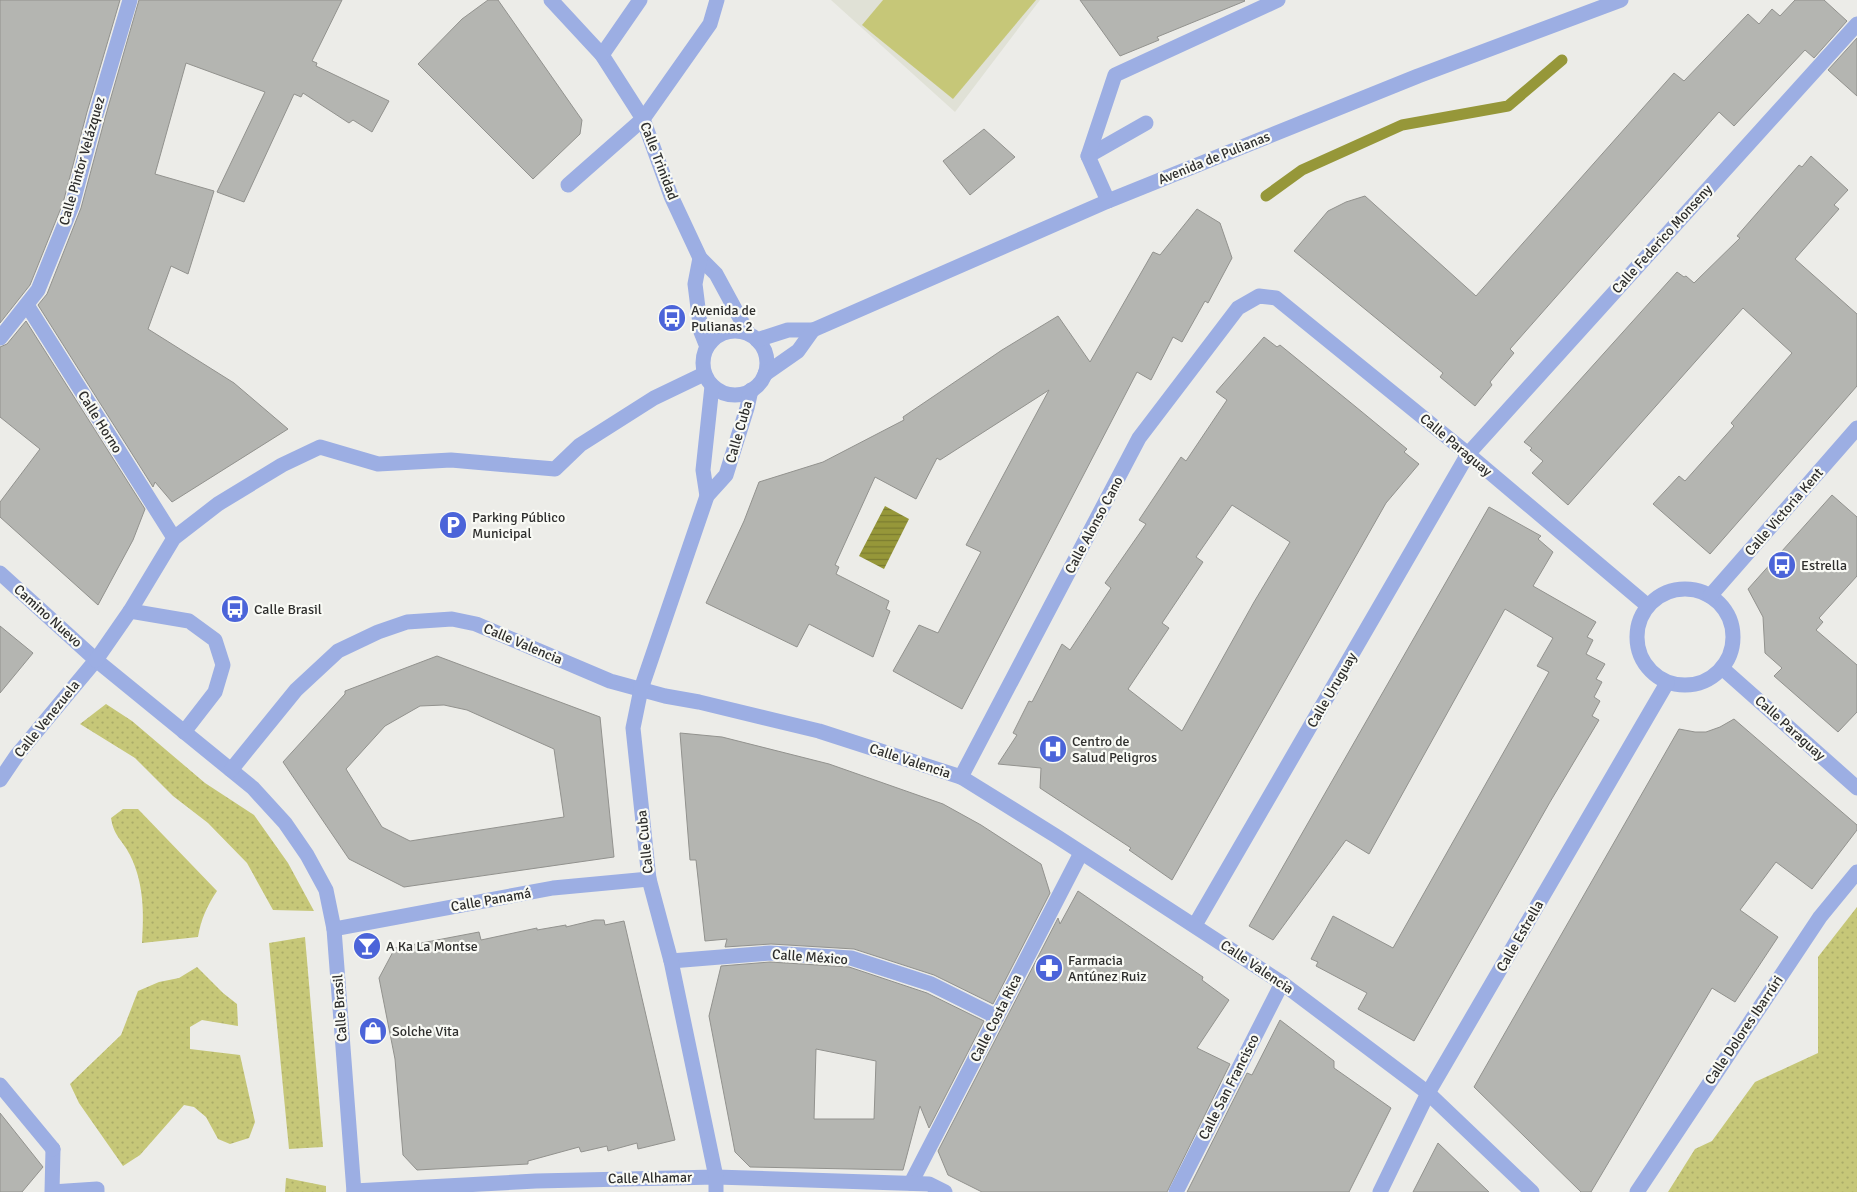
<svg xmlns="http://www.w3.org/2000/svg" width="1857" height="1192" font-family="Signika,sans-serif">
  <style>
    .built { fill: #e0e1d6 }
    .grass { fill: url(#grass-dots) }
    .pitch { fill: #c6c778 }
    .water { fill: url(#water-rules) }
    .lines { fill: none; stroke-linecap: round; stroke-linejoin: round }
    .stream { stroke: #969739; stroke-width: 11 }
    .building { fill: #b4b5b1; stroke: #92928e; fill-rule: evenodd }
    .service { stroke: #9caee3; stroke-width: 15 }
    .pedestrian { stroke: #9caee3; stroke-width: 15 }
    .minor { stroke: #9caee3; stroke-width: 15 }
    .tertiary { stroke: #9caee3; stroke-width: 15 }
    .labels { text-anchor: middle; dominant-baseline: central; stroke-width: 4.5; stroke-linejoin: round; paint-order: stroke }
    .street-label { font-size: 14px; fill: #2e2e2d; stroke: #f9faf5 }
    .poi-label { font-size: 14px; fill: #2e2e2d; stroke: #f9faf5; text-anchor: start }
  </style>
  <defs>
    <pattern id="grass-dots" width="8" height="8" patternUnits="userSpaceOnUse" patternTransform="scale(1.25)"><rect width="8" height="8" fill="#c6c778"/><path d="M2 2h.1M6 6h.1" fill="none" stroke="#aaab68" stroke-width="1.8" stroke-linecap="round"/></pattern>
    <pattern id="water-rules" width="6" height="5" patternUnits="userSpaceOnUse" patternTransform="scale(1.25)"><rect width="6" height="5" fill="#969739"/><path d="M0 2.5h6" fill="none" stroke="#7b7c30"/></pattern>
  </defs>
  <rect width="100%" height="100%" fill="#ecece8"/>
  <!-- built -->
  <path class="built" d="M831,0H1040L955,112Z"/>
  <!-- grass -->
  <g class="grass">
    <path d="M106,704L132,721L205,783L254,815L288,863L314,911L273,910L247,863L208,823L173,796L135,758L80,724Z"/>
    <path d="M123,809H138L217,891C207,906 201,919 198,937L142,943C144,913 144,883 130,855C122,839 114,837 111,818Z"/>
    <path d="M1857,907V1192H1668L1695,1149L1712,1141L1755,1082L1818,1053V957Z"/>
    <path d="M305,937L323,1147L289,1149L269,943Z"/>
    <path d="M197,967L223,993L237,1004L238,1026L202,1020L190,1027V1049L240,1055L255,1122L249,1138L230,1144L218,1139L206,1117L194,1107L184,1105L140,1155L123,1166L79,1103L70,1084L121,1035L138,991L159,982L179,978Z"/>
    <path d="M286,1178L326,1186V1192H285Z"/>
  </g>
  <!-- pitch -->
  <path class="pitch" d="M883,0H1036L953,99L862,25Z"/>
  <!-- water -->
  <path class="water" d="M885,506L909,519L884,569L859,556Z"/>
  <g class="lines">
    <!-- stream -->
    <path class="stream" d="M1266,196L1302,170L1402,125L1508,106L1562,60"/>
  </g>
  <!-- building -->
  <g class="building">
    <path d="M0,0H120L87,112L63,203L30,285L0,323Z"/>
    <path d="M139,0H342L312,61L317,63L316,66L389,101L372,132L353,120L349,123L303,93L301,97L294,94L244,202L217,192L265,92L186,63L155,174L214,191L188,274L171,266L148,329L234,383L288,429L172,502L155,482L153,487L38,305L47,294L81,208L105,118Z"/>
    <path d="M488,0H498L582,120L580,134L533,179L418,64L462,19Z"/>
    <path d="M1080,0H1244L1245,1L1157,37L1159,40L1120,56Z"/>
    <path d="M1795,0H1824L1847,21L1814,58L1805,50L1734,126L1719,112L1510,349L1514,353L1490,382L1492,385L1475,406L1440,377L1443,373L1294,251L1328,211L1346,202L1365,196L1476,296L1674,73L1684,81L1748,14L1759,24L1772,9L1780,16Z"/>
    <path d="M1857,38V96L1828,70Z"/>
    <path d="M984,129L1015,157L970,195L943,161Z"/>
    <path d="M1811,156L1848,190L1834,205L1839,209L1795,259L1857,314V386L1710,554L1653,504L1679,476L1685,481L1734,426L1731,423L1792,353L1743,308L1568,505L1532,473L1543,461L1530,450L1532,448L1524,442L1677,272L1684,277L1686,276L1694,283L1740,238L1737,236L1799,165L1802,167Z"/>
    <path d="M1197,209L1220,223L1232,258L1208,303L1205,301L1182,342L1173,337L1151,380L1137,372L962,709L893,671L919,625L938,633L981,552L966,545L1049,390L940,460L937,458L916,499L875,477L835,565L839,567L836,574L889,601L886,609L890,611L873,657L809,624L797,647L706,603L744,521L759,482L823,462L904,420L903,417L1002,350L1058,316L1090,362L1153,252L1160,255Z"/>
    <path d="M26,321L145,509L133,540L98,605L0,517V502L40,449L0,417V347L7,344Z"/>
    <path d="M1264,337L1277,347L1280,345L1356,407L1407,449L1404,452L1419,464L1386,503L1172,880L1129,850L1131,848L1040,788L1041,768L998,764L1017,735L1013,733L1029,701L1032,702L1062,644L1070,650L1111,588L1105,583L1146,524L1139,520L1181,457L1186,461L1227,400L1216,392ZM1232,505L1290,542L1254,602L1182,731L1128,689L1169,628L1162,623L1203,562L1196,557Z"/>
    <path d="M1832,495L1857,517V576L1819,618L1823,622L1816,630L1857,665V712L1838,732L1774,676L1782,668L1765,653L1763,617L1748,589Z"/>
    <path d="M1489,507L1541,536L1538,539L1553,552L1533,586L1596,622L1587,637L1593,640L1586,654L1605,664L1596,679L1602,682L1594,697L1600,701L1592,716L1599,720L1550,802L1414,1041L1358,1009L1367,993L1316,966L1318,962L1311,959L1333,916L1393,948L1549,672L1537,666L1553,638L1505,609L1369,854L1346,840L1273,940L1249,926Z"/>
    <path d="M0,626L33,653L0,693Z"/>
    <path d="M437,656L600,717L614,857L404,887L349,859L283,762L345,694V691ZM444,705L467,710L554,749L564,817L410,841L382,827L346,769L385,726L420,706Z"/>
    <path d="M1734,719L1857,825V830L1812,889L1776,862L1740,910L1778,937L1735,1002L1712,988L1591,1192H1581L1474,1087L1679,729L1695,732H1706L1720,727Z"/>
    <path d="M680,733L722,737L829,764L943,804L981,825L1041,864L1050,893L993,1004L934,975L854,949L771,944L725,947L727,939L705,941L696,860H690Z"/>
    <path d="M1078,891L1203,977L1202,980L1229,1000L1197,1048L1230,1064L1167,1192H982L948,1175L938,1151L1058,918L1060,924Z"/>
    <path d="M595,920H604L605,925L624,921L675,1140L638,1149L637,1143L608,1151L607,1146L581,1152L579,1147L528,1161V1164L417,1170L403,1155L395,1059L379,978L395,948L479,932L481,940L537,928V930L566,925V927Z"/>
    <path d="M770,962L849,967L927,993L984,1021L929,1128L920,1106L903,1170L750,1167L735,1152L709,1016L721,966ZM816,1049L876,1061L874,1119H814Z"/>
    <path d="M1280,1020L1334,1061V1068L1391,1108L1349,1192H1187L1247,1073L1252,1075Z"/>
    <path d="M0,1113L43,1167L22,1192H0Z"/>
    <path d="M1438,1143L1489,1192H1413Z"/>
  </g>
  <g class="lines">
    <!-- service -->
    <g class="service">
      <path d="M1088,156L1146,123"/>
      <path d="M568,185L643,119"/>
    </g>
    <!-- pedestrian -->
    <path class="pedestrian" d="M53,1149L52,1192L97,1189V1192"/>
    <!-- minor -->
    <g class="minor">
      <path d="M1108,201L1088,156L1115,75L1278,0"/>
      <path d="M27,305L174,538"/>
      <path d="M130,611L189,621L215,640L223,665L215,692L184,732"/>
      <path d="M1722,668L1857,788"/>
      <path d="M961,777L1139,438L1238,308L1259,296L1276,298L1468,454L1648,606"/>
      <path d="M0,780L17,755L96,660"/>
      <path d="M1195,925L1468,454L1857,24"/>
      <path d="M334,929L553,888L649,879"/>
      <path d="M671,961L770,953L851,958L931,984L997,1017"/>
      <path d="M0,1085L53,1149"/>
      <path d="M911,1183L1081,853"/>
      <path d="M354,1191L536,1181L716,1177L929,1184L945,1192"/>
      <path d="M1176,1192L1282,983"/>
      <path d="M1637,1192L1820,917L1857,872"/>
    </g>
    <!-- tertiary -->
    <g class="tertiary">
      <path d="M551,0L602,55L643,119L671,196L700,258L716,274L748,333"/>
      <path d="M602,55L640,0"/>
      <path d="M643,119L710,24L717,0"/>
      <path d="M700,258L695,284L701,332L707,347"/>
      <circle cx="735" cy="363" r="32"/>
      <path d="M0,338L38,290L72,206L96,115L130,0"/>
      <path d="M757,340L788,330H813L1108,201L1418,76L1621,0"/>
      <path d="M765,374L798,351L813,330"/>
      <path d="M707,496L703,470L712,386"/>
      <path d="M0,573L96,660L253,788L285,823L307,855L326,890L334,929L354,1192"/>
      <circle cx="1685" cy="637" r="48"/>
      <path d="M1710,596L1857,428"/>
      <path d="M96,660L130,611L174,538L218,504L282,465L320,447L378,464L451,460L555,469L580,445L654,398L704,374"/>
      <path d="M231,770L296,690L338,651L378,632L407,622L452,619L476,624L610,681L665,696L699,702L819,731L961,777L1056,836L1282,983L1428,1093L1532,1192"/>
      <path d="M716,1192V1177L671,961L649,879L633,728L641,689L707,496L726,475L747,408L751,390"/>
      <path d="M1380,1192L1428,1093L1667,683"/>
    </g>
  </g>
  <!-- icons -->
  <defs>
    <symbol id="bus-disc" viewBox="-11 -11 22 22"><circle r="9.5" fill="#4b64d9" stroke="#f9faf5"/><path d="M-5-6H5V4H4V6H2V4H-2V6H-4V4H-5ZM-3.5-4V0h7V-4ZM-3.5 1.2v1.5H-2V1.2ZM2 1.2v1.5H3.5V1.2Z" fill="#fff"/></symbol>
    <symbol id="parking-disc" viewBox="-11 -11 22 22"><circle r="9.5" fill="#4b64d9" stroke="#f9faf5"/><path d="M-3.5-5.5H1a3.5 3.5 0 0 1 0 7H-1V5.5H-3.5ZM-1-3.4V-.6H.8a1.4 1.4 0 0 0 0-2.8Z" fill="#fff"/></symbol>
    <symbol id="hospital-disc" viewBox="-11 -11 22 22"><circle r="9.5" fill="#4b64d9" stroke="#f9faf5"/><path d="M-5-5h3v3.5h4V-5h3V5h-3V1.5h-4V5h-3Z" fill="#fff"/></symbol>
    <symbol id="bar-disc" viewBox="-11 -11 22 22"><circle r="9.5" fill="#4b64d9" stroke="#f9faf5"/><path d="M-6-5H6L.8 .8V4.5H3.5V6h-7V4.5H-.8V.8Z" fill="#fff"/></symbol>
    <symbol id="pharmacy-disc" viewBox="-11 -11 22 22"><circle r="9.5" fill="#4b64d9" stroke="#f9faf5"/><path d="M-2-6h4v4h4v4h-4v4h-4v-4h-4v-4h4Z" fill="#fff"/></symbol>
    <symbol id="shop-disc" viewBox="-11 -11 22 22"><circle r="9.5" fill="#4b64d9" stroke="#f9faf5"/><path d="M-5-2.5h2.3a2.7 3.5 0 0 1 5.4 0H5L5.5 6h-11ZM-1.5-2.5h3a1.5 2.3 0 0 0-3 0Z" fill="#fff"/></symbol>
  </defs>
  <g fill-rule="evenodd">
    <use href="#bus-disc" x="656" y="302" width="32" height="32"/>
    <use href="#parking-disc" x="437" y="509" width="32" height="32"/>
    <use href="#bus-disc" x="1766" y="549" width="32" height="32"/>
    <use href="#bus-disc" x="219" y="593" width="32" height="32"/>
    <use href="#hospital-disc" x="1037" y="733" width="32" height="32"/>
    <use href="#bar-disc" x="351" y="930" width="32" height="32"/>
    <use href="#pharmacy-disc" x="1033" y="952" width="32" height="32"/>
    <use href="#shop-disc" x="357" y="1015" width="32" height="32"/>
  </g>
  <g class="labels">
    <!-- street labels -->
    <g class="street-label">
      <text transform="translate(1214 158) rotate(-22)">Avenida de Pulianas</text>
      <text transform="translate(82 161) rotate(-74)">Calle Pintor Velázquez</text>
      <text transform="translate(659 161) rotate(69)">Calle Trinidad</text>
      <text transform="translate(1662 239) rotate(-48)">Calle Federico Monseny</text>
      <text transform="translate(100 422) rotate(58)">Calle Horno</text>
      <text transform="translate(739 432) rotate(-74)">Calle Cuba</text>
      <text transform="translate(1456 445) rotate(40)">Calle Paraguay</text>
      <text transform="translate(1784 512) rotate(-49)">Calle Victoria Kent</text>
      <text transform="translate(1094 525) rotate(-62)">Calle Alonso Cano</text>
      <text transform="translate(48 616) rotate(42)">Camino Nuevo</text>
      <text transform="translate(523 644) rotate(23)">Calle Valencia</text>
      <text transform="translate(1332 690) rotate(-60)">Calle Uruguay</text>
      <text transform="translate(47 719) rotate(-51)">Calle Venezuela</text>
      <text transform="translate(1790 728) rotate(42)">Calle Paraguay</text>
      <text transform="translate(910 761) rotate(18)">Calle Valencia</text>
      <text transform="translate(645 842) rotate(-96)">Calle Cuba</text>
      <text transform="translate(491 900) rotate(-10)">Calle Panamá</text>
      <text transform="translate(1520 936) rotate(-60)">Calle Estrella</text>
      <text transform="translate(810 957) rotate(4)">Calle México</text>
      <text transform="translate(1257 967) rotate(34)">Calle Valencia</text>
      <text transform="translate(340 1008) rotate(-94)">Calle Brasil</text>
      <text transform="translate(996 1018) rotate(-63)">Calle Costa Rica</text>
      <text transform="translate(1744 1030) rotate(-56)">Calle Dolores Ibarrúri</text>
      <text transform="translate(1229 1087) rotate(-63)">Calle San Francisco</text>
      <text transform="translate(650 1178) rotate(-1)">Calle Alhamar</text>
    </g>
    <!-- poi labels -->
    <g class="poi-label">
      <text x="691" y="310">Avenida de<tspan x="691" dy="16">Pulianas 2</tspan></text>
      <text x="472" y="517">Parking Público<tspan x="472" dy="16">Municipal</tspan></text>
      <text x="1801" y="565">Estrella</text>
      <text x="254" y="609">Calle Brasil</text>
      <text x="1072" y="741">Centro de<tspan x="1072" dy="16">Salud Peligros</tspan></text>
      <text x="386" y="946">A Ka La Montse</text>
      <text x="1068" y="960">Farmacia<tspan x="1068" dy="16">Antúnez Ruiz</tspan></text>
      <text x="392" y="1031">Solche Vita</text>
    </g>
  </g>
</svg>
